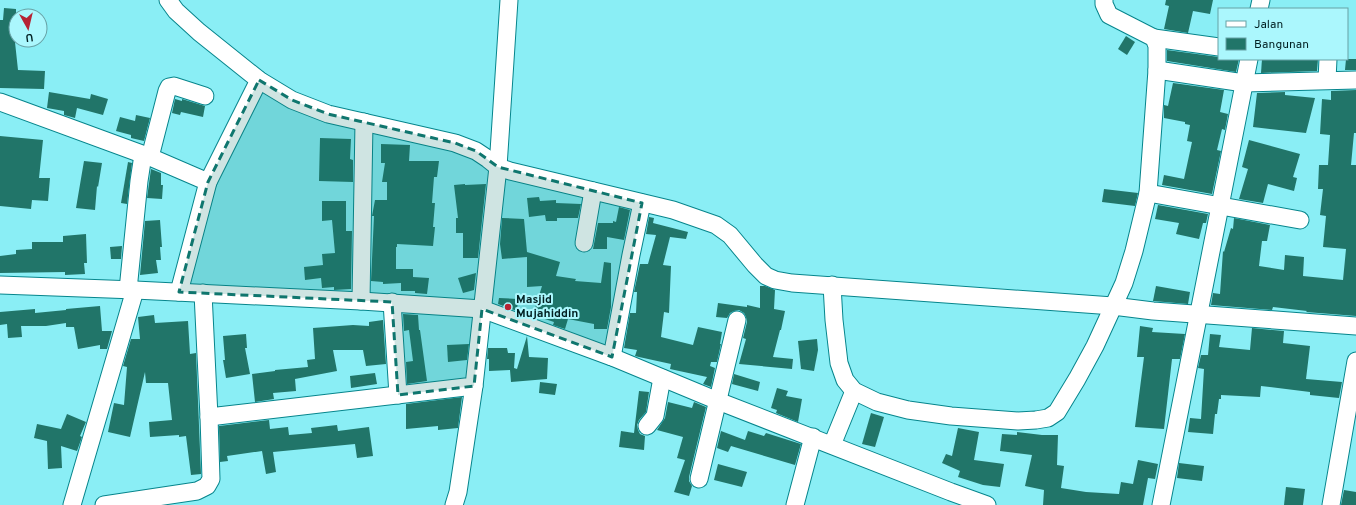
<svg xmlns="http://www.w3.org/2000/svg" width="1356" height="505" font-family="Overpass,sans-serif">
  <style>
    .building { fill: #217569 }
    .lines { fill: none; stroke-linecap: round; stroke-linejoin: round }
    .minor-casing { stroke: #06858c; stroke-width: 19 }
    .minor { stroke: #fff; stroke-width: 17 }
    .marked { fill: #0f766e; fill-opacity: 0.2; stroke: #0f766e; stroke-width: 3; stroke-dasharray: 8 5; stroke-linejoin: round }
    .poi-dot { fill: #b52334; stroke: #abf7fd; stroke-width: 1.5 }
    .labels { text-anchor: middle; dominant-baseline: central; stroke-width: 4; stroke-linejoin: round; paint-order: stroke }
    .poi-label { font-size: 12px; font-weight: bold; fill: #001f21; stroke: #abf7fd; text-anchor: start }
  </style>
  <rect width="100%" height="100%" fill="#8aeef5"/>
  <!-- building -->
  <g class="building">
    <path d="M1166,0H1213L1210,14L1193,11L1188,33L1164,29L1169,6L1165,5Z"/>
    <path d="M4,8L16,9V33H14L18,70L45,71L44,89L0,88V20H3Z"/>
    <path d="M1126,36L1135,42L1127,55L1118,49Z"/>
    <path d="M1167,50L1219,57V59H1239L1236,72L1167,61Z"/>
    <path d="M1262,59H1318L1317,71L1261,73Z"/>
    <path d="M1346,59H1356V70H1345Z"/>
    <path d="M1173,83L1224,90L1220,112L1228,114L1225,130L1222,129L1217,150L1221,151L1212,194L1162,185L1164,175L1184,179L1192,142L1187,141L1190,125L1185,124V122L1164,118V105L1168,106Z"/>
    <path d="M1356,90V133H1354L1351,165H1356V316L1306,312L1307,311L1273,307L1272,310L1211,305L1213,293L1220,294L1223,251L1224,252L1231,228L1233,229L1234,218L1270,225L1267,241H1262L1259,266L1284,270L1285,255L1304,257L1303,276L1343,280L1346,249L1323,247L1326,216L1320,215L1323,189H1318L1319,165H1328L1330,135L1320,134L1322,99L1331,100V91Z"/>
    <path d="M49,92L90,99L91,94L108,99L103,115L77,108L75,118L64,115V111L47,108Z"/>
    <path d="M1285,92V95L1315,98L1306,133L1253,127L1257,93Z"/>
    <path d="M175,99L182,101V99L205,106L203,117L181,112L180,115L172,113Z"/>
    <path d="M136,115L150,118L144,141L131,138V135L116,131L120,117L135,121Z"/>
    <path d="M0,136L43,140L39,178H50L48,201L32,200L31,209L0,206Z"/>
    <path d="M320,138L351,139L350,159L353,160V182L319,181Z"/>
    <path d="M1249,140L1300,154L1293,177L1297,178L1294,191L1268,184L1263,203L1239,199L1248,169L1242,167Z"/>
    <path d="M381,144L410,145L409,161H439L437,177H434L432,203H435L433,227H435L433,246L397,244V247H396V269H413V277L429,278L427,294L415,293V291H401V283L383,284V282L371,281L374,216H372L375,200H387V182H382L385,163H381Z"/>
    <path d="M84,161L102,163L98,187L97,186L95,210L76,208Z"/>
    <path d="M128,162L132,163L127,204L121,203Z"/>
    <path d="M151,169L161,173V185H163L162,199L147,198Z"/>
    <path d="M465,184V185L486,184L478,258H463V233H456V218H458L454,185Z"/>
    <path d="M1104,189L1138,193L1135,206L1102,202Z"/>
    <path d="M539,197L540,201L556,200V203L581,204L578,218H557V221H546L545,215L529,217L527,198Z"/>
    <path d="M322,201H346V231H352L351,289L334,290V287L322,288L321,278L305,280L304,267L323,265L322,254L335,253L332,220L322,221Z"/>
    <path d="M1158,205L1208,214L1206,223H1203L1199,239L1176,234L1179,223L1155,219Z"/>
    <path d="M619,207L630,210L624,240L607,237V249H593L598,223H613V221L616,222Z"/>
    <path d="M649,217L654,218L653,223L688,232L686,239L670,237L663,265L671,266L669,313L664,312L661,337L693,345L698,327L722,332L720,344H721L717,362H711L710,366L715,368L711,387L703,384L707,377L670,369L671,364L639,357L635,356L637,350L624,348L630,313H636L637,292H634L640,264H648L656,235L646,234Z"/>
    <path d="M502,218L524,219L527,252L560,262L556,276L576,279L575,281L601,283L604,262L611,263V307L607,329H594V324L568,319L565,329L553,325L554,322L533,315L542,286L527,287V257L502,259L500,244Z"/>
    <path d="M160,220L162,247H160L161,260H156L158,273L140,275L145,221Z"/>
    <path d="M86,234L87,263H84L85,274L65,275V272L0,273V256L16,254V250L32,249V242H63V236Z"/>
    <path d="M122,246L121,259H111L110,247Z"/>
    <path d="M476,273L474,290L463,293L458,278Z"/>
    <path d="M760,286H765L775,290L774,309L785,311L781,330H780L773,357L793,359L792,369L739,364L746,339L743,338L747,322L746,317L744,313L739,310L734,311L730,313L727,318L716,317L718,303L747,307V305L760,308Z"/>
    <path d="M1156,286L1190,292L1188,304L1153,301Z"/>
    <path d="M499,298L518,299L517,311L498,304Z"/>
    <path d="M100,306L102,331H112L107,349H100V345L78,349L74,327H66V323L46,326H21L22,337L8,338L7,324L0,325V312L35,309V313L66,310V309Z"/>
    <path d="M403,314L418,315L419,330H420L427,381L407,384L406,362L413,361L409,330L404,331Z"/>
    <path d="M154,315L155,323L188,321L190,354L196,353L201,474L191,475L186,436L179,437V435L150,437L149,422L172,420L168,383H146L145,372L130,437L108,432L114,403L124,405L127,367L123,366L131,339H140L138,317Z"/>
    <path d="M383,320L386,364L366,366L363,350H333L337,371L295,379L296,391L273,393L274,399L255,402L252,374L275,371V370L308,367L307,360L315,359L313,328L353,325L369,326V322Z"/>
    <path d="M1140,326L1153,328L1152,332L1185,334L1180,359H1172L1164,429L1135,427L1144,357H1137Z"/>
    <path d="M1252,328L1284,331L1283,343L1310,346L1306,379L1342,382L1339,398L1310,395V392L1261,386L1260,397L1221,395V399H1219L1217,414H1215L1213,434L1188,432L1190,418L1201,419L1204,369L1198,368L1201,355H1208L1210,334L1221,335L1219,347L1250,350Z"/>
    <path d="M246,334L247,348H245L250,374L226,378L223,360H225L223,336Z"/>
    <path d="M527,336L529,357L548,358L547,379L511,382L510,370L489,371V359H487L488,348H507L508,353H515L514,368L517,369Z"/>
    <path d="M817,339L818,350L814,371L801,369L798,341Z"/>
    <path d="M469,344L467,360L448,362L447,345Z"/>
    <path d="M375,373L377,384L351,388L350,376Z"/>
    <path d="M734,374L760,382L758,391L732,384Z"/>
    <path d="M540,382L557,384L555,395L539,393Z"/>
    <path d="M777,388L788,391L786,396L802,399L798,422L776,413L777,410L771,408Z"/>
    <path d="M639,391L649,392L646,412L639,420L637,425L638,430L640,434L645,436L644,450L619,447L621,431L634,433Z"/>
    <path d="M462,397L458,428L438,430V426L406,429V404Z"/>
    <path d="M668,402L692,408L694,402L706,407L689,477V481L692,486L689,496L674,492L685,460L677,458L683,437L657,430L665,418Z"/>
    <path d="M871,413L884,417L875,447L862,444Z"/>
    <path d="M67,414L86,422L80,436L82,437L77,451L61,446L62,468L48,469L47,441L34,438L37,424L61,429Z"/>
    <path d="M269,420L270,429L288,427L289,435L312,433L311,428L337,425L338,431L369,427L373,456L357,458L355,444L273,452L276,472L266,474L262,451L227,456L228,461L220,462L219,426Z"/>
    <path d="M958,428L979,432L974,460L1004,464L1000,487L983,485L958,477L960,471L942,463L946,454L952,456Z"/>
    <path d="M721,431L745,440L748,431L764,436L766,433L801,444L795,465L731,446L728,452L717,448Z"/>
    <path d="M1017,432L1042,435H1058L1057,465L1064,466L1061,488L1086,492L1119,494L1121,482L1133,484L1138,460L1158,464L1155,479L1148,478L1143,505H1043L1044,490L1025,486L1032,455L1000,451L1002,434L1017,435Z"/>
    <path d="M1179,463L1204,466L1202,481L1177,478Z"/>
    <path d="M718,464L747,472L742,487L714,480Z"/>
    <path d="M1286,487L1305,489L1303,505H1284Z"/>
    <path d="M1344,490L1356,492V505H1341Z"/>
  </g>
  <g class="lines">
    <defs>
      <g id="minor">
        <path d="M168,0L176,11L199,32L259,80L292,100L328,114L455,143L476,151L488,159L498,167L510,171L673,210L716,225L730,235L755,265L766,276L775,280L792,283L1113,306L1153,311L1356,326"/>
        <path d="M1259,9L1261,0"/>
        <path d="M1154,38L1219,47"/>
        <path d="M1157,70L1244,83L1356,80"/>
        <path d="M1327,80L1328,59"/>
        <path d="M0,102L150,157L208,182"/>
        <path d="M150,157L167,91L169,87L174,86L205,96"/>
        <path d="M1148,193L1300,220"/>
        <path d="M584,243L593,191"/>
        <path d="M0,285L135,290L361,301L482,309L612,357L718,401L951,492L987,505"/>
        <path d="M832,285L834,320L839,363L845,380L854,391L877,402L908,410L951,416L1018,421L1036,420L1048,418L1057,412L1077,379L1095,346L1124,283L1134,251L1148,193L1157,70V46L1154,38L1109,15L1104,4V0"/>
        <path d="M128,290L139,181L143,155"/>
        <path d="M179,292L208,182L259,80"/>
        <path d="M203,293L209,417L474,386L498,167L509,0"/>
        <path d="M361,301L364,122"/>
        <path d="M392,302L398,395"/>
        <path d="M612,357L631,255L642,203"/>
        <path d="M647,426L655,416L662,378"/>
        <path d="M832,445L854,391"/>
        <path d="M699,479L737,320"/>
        <path d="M72,505L135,290"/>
        <path d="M104,505L197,491L207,486L211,479L209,417"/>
        <path d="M454,505L458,492L474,386"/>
        <path d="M795,505L813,437"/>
        <path d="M1161,505L1249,59"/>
        <path d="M1331,505L1356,361"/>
      </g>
    </defs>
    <!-- minor casing -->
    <use href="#minor" class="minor-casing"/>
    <!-- minor -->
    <use href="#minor" class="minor"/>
  </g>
  <!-- marked area -->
  <path class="marked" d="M259,80L292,100L328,114L455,143L476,151L498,167L642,203L612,357L482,309L474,386L398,395L392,302L179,292L208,182Z"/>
  <!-- markers -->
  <circle class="poi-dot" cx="508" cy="307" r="4"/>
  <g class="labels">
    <!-- poi labels -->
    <g class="poi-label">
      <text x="516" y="300">Masjid<tspan x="516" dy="14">Mujahiddin</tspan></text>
    </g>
  </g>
  <!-- legend -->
  <rect x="1218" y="8" width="130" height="52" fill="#abf7fd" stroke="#67a1a5"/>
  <rect x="1226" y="21" width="20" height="6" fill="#ffffff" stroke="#67a1a5"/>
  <text x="1254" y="28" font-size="12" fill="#001f21">Jalan</text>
  <rect x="1226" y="38" width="20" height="12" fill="#217569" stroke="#67a1a5"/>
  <text x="1254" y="48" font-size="12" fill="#001f21">Bangunan</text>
  <!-- north arrow -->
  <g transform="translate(28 28) rotate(172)"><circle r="19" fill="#abf7fd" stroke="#67a1a5"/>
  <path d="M0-3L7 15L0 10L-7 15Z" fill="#b52334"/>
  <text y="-6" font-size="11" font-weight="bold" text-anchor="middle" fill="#001f21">U</text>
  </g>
</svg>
